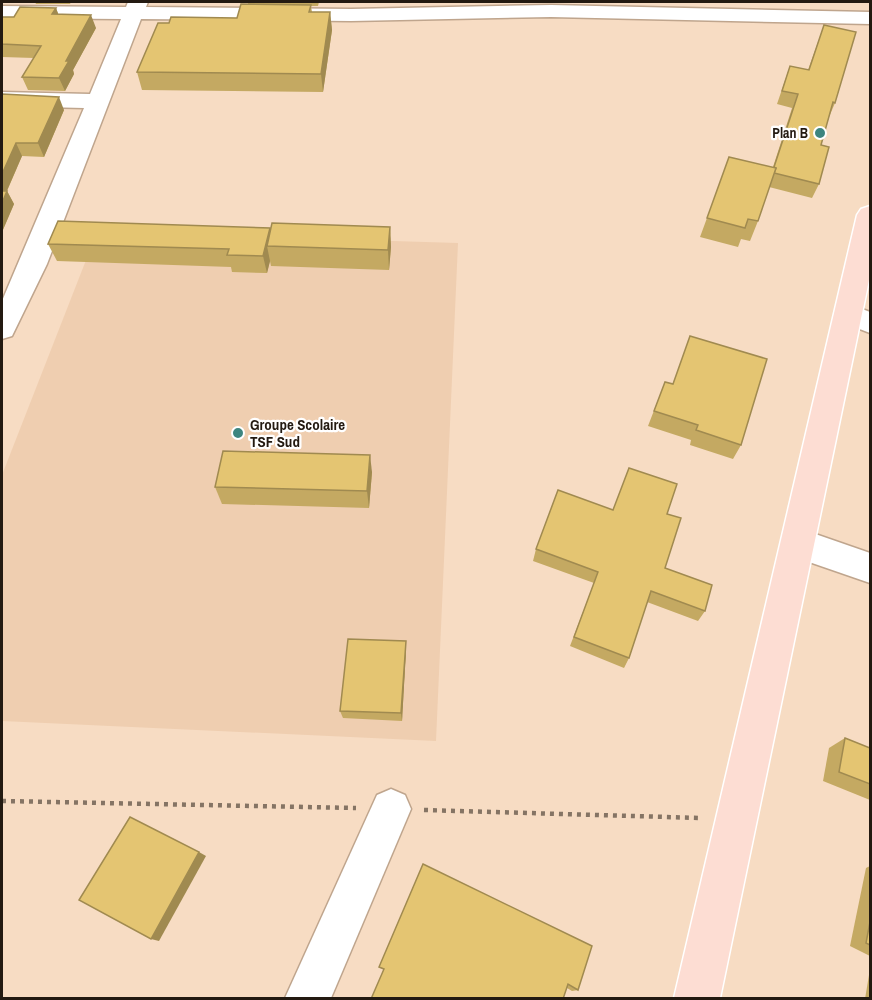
<svg xmlns="http://www.w3.org/2000/svg" width="872" height="1000" font-family="'Archivo Narrow',sans-serif">
  <style>
    .built { fill: #efceb0 }
    .lines { fill: none; stroke-linecap: round; stroke-linejoin: round }
    .minor-casing { stroke: #bfa58d; stroke-width: 3 }
    .major-casing { stroke: #fff; stroke-width: 3 }
    .path { stroke: #857464; stroke-width: 4.5; stroke-dasharray: 4 5; stroke-linecap: butt }
    .minor { fill: #fff; fill-rule: evenodd }
    .major { fill: #fdddd3; fill-rule: evenodd }
    .wall { fill: #c4a962 }
    .shaded-wall { fill: #a08a50 }
    .building { fill: #e4c572; stroke: #a08a50; stroke-width: 1.5 }
    .poi-dot { fill: #3d857f; stroke: #fff; stroke-width: 2 }
    .labels { text-anchor: middle; dominant-baseline: central; stroke-width: 4.5; stroke-linejoin: round; paint-order: stroke }
    .far-poi-label { font-size: 14px; font-weight: bold; fill: #231a11; stroke: #fff; text-anchor: end }
    .poi-label { font-size: 15px; font-weight: bold; fill: #231a11; stroke: #fff; text-anchor: start }
  </style>
  <rect width="100%" height="100%" fill="#f7dcc3"/>
  <!-- built -->
  <path class="built" d="M97,232L458,243L436,741L2,721V475Z"/>
  <g class="lines">
    <defs>
      <g id="minor">
        <path d="M128,2H148L146,7L351,9L551,5L870,12V24L551,17L351,21L141,19L47,264L12,336L2,339V301L84,108L2,106V92L90,94L121,19L2,18V6L126,7Z"/>
        <path d="M849,304L870,312V333L839,321L835,314L839,307Z"/>
        <path d="M798,528L870,553V583L786,554L781,543L786,532Z"/>
        <path d="M391,789L405,795L411,809L331,998H285L377,795Z"/>
      </g>
      <path id="major" d="M870,206V275L720,998H674L857,215L861,209Z"/>
    </defs>
    <!-- minor casing -->
    <use href="#minor" class="minor-casing"/>
    <!-- major casing -->
    <use href="#major" class="major-casing"/>
    <!-- path -->
    <g class="path">
      <path d="M2,801L356,808"/>
      <path d="M424,810L701,818"/>
    </g>
    <!-- minor -->
    <use href="#minor" class="minor"/>
    <!-- major -->
    <use href="#major" class="major"/>
  </g>
  <!-- wall -->
  <g class="wall">
    <path d="M35,2H71L70,4H36Z"/>
    <path d="M248,2H319L318,6H311L312,12H330L332,30L323,92L142,90L137,72L169,23L237,18L248,4Z"/>
    <path d="M56,8L58,14L96,28L73,70L74,74L65,91L28,90L22,77L34,58L2,57V17H14Z"/>
    <path d="M824,25L835,103L829,117L821,145L819,184L812,198L769,187L758,221L750,241L741,239L738,247L700,237L707,218L773,167L792,108L777,104L790,66L808,70Z"/>
    <path d="M2,94L64,110L44,157L22,156L7,191L14,204L2,232Z"/>
    <path d="M390,227L391,247L389,270L271,266L270,261L267,273L232,272L231,267L57,261L48,244L270,228V231Z"/>
    <path d="M665,382L741,445L733,459L690,445L691,440L648,426Z"/>
    <path d="M372,472L369,508L222,504L215,487Z"/>
    <path d="M667,514L665,568L705,611L698,621L647,602L629,658L624,668L570,646L594,583L533,561L536,549Z"/>
    <path d="M406,641V650L402,721L343,718L340,711Z"/>
    <path d="M845,738L870,748V800L823,781L829,748Z"/>
    <path d="M423,864L578,990L572,991L567,988L383,969L379,967Z"/>
    <path d="M870,866V956L850,946L866,868Z"/>
    <path d="M870,969V999H865Z"/>
  </g>
  <!-- shaded-wall -->
  <g class="shaded-wall">
    <path d="M56,8L61,21L52,14Z"/>
    <path d="M330,12L332,30L323,92L321,74Z"/>
    <path d="M91,15L96,28L73,70L74,74L65,91L59,78L66,61Z"/>
    <path d="M59,97L64,110L44,157L38,143Z"/>
    <path d="M16,143L22,156L2,202V174Z"/>
    <path d="M7,191L14,204L2,232V203Z"/>
    <path d="M390,227L391,247L389,270L388,250Z"/>
    <path d="M270,228L273,245L267,246L270,261L267,273L263,256Z"/>
    <path d="M370,455L372,472L369,508L367,491Z"/>
    <path d="M406,641V650L402,721L401,713Z"/>
    <path d="M199,852L206,856L159,941L151,939Z"/>
  </g>
  <!-- building -->
  <g class="building">
    <path d="M241,4L311,5L309,12H330L321,74L137,72L158,23H169L171,17L237,18Z"/>
    <path d="M20,7L56,8L52,14L91,15L66,61H69L59,78L22,77L41,46L2,44V17H14Z"/>
    <path d="M824,25L856,32L835,103L833,102L821,145L829,147L819,184L774,173L776,168L774,167L798,94L782,91L790,66L809,70Z"/>
    <path d="M2,94L59,97L38,143H16L2,174Z"/>
    <path d="M729,157L776,168L758,221L748,219L745,228L707,218Z"/>
    <path d="M2,191H7L2,203Z"/>
    <path d="M58,221L270,228L263,256L227,255L229,249L48,244Z"/>
    <path d="M272,223L390,227L388,250L267,246Z"/>
    <path d="M690,336L767,359L741,445L696,430L698,425L654,411L665,382L673,384Z"/>
    <path d="M223,451L370,455L367,491L215,487Z"/>
    <path d="M629,468L677,484L667,514L681,518L665,568L712,585L705,611L651,591L629,658L574,637L598,572L536,549L558,490L613,510Z"/>
    <path d="M348,639L406,641L401,713L340,711Z"/>
    <path d="M845,738L870,748V784L839,772Z"/>
    <path d="M130,817L199,852L151,939L79,900Z"/>
    <path d="M423,864L592,946L578,990L568,984L563,999H371L384,969L379,967Z"/>
    <path d="M870,922V945L866,943Z"/>
  </g>
  <!-- markers -->
  <g class="poi-dot">
    <circle cx="820" cy="133" r="6"/>
    <circle cx="238" cy="433" r="6"/>
  </g>
  <g class="labels">
    <!-- far-poi labels -->
    <g class="far-poi-label">
      <text x="808" y="133">Plan B</text>
    </g>
    <!-- poi labels -->
    <g class="poi-label">
      <text x="250" y="424">Groupe Scolaire<tspan x="250" dy="17">TSF Sud</tspan></text>
    </g>
  </g>
  <!-- border -->
  <rect width="872" height="1000" fill="none" stroke="#231a11" stroke-width="6"/>
</svg>
